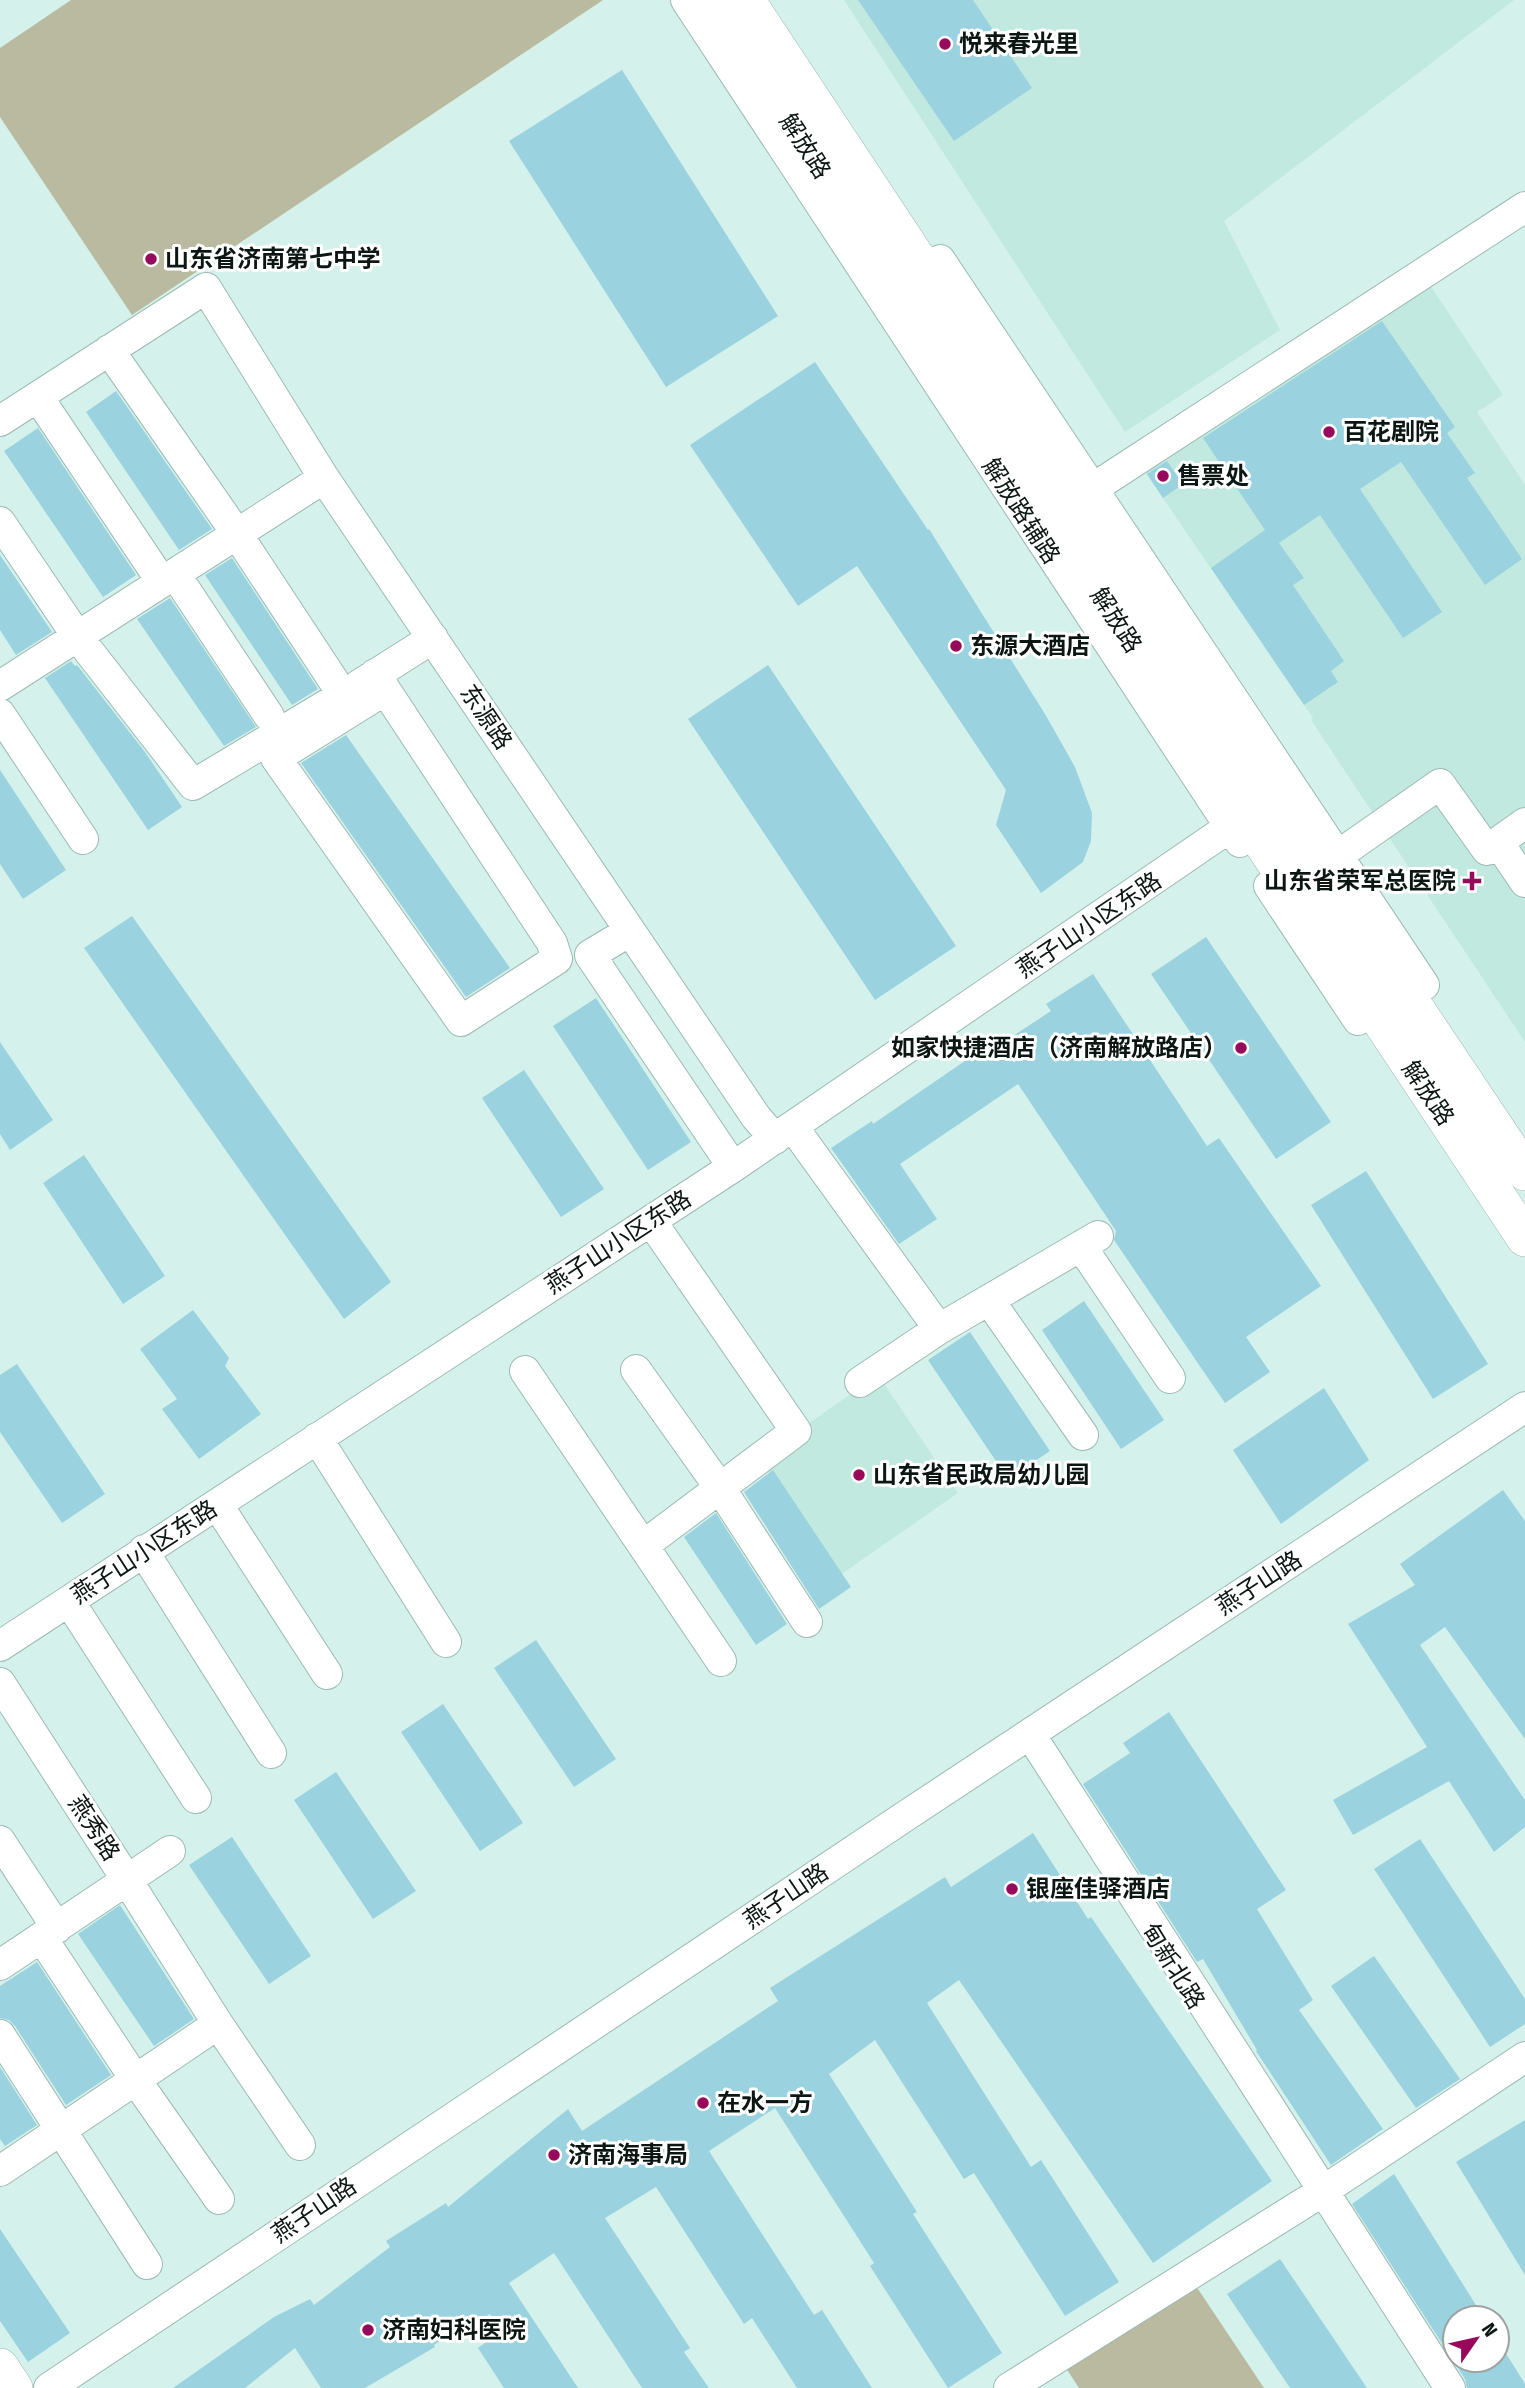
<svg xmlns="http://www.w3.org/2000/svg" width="1525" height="2388" viewBox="0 0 1525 2388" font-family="'Fira Sans Condensed','Noto Sans SC',sans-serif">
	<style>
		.built { fill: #c1e9df }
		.green { fill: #b9ba9f }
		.building { fill: #9ad2e0 }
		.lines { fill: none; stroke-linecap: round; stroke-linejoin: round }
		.minor-casing { stroke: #9cb9b2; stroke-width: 32 }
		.major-casing { stroke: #9cb9b2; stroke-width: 38 }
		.minor { stroke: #fff; stroke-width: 30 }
		.major { stroke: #fff; stroke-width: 37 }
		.poi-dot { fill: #99095b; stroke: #fff; stroke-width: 2.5 }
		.labels { text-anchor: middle; stroke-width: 6; stroke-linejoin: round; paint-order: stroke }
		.poi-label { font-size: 24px; font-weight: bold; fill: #0c1714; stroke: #fff; text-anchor: start }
		.street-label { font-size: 24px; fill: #0c1714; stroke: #fff }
	</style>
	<rect width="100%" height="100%" fill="#d4f2eb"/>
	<!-- built -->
	<path class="built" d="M 844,0 L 1514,0 L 1224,221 L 1280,330 L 1125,432 Z
		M 1426,279 L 1503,395 L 1477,412 L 1525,485 L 1525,1042 L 1311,720 L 1313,718 L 1143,469 Z
		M 878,1375 L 958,1493 L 840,1575 L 759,1458 Z"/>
	<!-- green -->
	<path class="green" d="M 71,0 L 603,0 L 132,315 L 0,117 L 0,48 Z
		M 1194,2283 L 1264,2388 L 1079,2388 L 1066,2368 Z"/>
	<!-- building -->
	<path class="building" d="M 858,0 L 973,0 L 1032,88 L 954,141 Z
		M 622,70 L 778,316 L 666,387 L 509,141 Z
		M 1382,321 L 1455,427 L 1447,433 L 1475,473 L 1467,478 L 1522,559 L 1485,585 L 1401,462 L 1360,489 L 1442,612 L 1403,638 L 1320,515 L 1279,543 L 1304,578 L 1293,585 L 1344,661 L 1331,671 L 1338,682 L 1304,705 L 1211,568 L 1265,530 L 1203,438 Z
		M 815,362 L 928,530 L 929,529 L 1045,714 L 1075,767 L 1092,813 L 1091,841 L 1083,862 L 1041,893 L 996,825 L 1006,790 L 857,566 L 798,606 L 690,445 Z
		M 116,391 L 212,529 L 179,550 L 86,412 Z
		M 38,428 L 136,575 L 103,597 L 4,451 Z
		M 1167,461 L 1183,484 L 1163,498 L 1147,474 Z
		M 0,555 L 52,632 L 16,655 L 0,630 Z
		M 232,558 L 318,689 L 292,705 L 205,575 Z
		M 170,598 L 256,727 L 224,746 L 137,619 Z
		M 71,661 L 75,666 L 77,665 L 145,752 L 182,807 L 148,830 L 45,678 Z
		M 768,665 L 956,946 L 875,1000 L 688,719 Z
		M 346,735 L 510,968 L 466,997 L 301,763 Z
		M 0,770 L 66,870 L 23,899 L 0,864 Z
		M 132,916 L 391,1282 L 344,1319 L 84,948 Z
		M 1206,937 L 1331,1122 L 1276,1159 L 1151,974 Z
		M 1093,974 L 1207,1146 L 1219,1138 L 1321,1286 L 1246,1337 L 1270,1372 L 1225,1403 L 1114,1240 L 1116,1231 L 1018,1084 L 900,1164 L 937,1219 L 899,1244 L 831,1148 L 872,1121 L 873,1124 L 975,1054 L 978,1059 L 1051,1011 L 1046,1004 Z
		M 596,998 L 691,1142 L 648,1170 L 553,1026 Z
		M 0,1042 L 53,1120 L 10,1150 L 0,1134 Z
		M 524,1070 L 604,1189 L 561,1217 L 482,1098 Z
		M 84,1155 L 165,1276 L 123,1304 L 43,1183 Z
		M 1366,1171 L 1488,1364 L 1433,1399 L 1311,1205 Z
		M 1084,1301 L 1164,1420 L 1121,1449 L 1042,1330 Z
		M 193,1310 L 229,1358 L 225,1366 L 261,1414 L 199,1459 L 162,1409 L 177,1399 L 140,1349 Z
		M 970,1332 L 1050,1451 L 1008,1479 L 928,1360 Z
		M 17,1364 L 105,1494 L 62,1523 L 0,1432 L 0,1375 Z
		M 1324,1388 L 1369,1460 L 1281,1524 L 1233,1450 Z
		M 773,1470 L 851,1587 L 819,1609 L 744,1492 Z
		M 1503,1490 L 1525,1521 L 1525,1739 L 1445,1627 L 1420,1645 L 1525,1800 L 1525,1827 L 1494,1852 L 1449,1781 L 1353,1835 L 1333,1800 L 1427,1747 L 1348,1624 L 1415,1585 L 1400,1564 Z
		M 716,1513 L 787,1624 L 756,1645 L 684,1537 Z
		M 536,1640 L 616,1759 L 574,1787 L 494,1668 Z
		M 443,1704 L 523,1823 L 480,1851 L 401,1732 Z
		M 1169,1712 L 1286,1890 L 1257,1909 L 1313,2000 L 1299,2010 L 1383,2129 L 1331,2165 L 1256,2051 L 1257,2050 L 1203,1959 L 1197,1962 L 1083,1784 L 1130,1753 L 1123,1743 Z
		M 336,1772 L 416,1891 L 373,1919 L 294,1800 Z
		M 1033,1833 L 1088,1919 L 1091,1917 L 1272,2181 L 1153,2263 L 959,1980 L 927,2003 L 1031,2167 L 1041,2160 L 1119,2282 L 1065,2316 L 974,2173 L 964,2179 L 875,2040 L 829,2074 L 917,2212 L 913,2214 L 1002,2353 L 948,2388 L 870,2266 L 874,2263 L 775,2108 L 709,2151 L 814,2315 L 822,2310 L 872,2388 L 797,2388 L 752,2318 L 744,2324 L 656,2187 L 605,2218 L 690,2348 L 684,2352 L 709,2388 L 642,2388 L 554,2253 L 509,2283 L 578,2388 L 504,2388 L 478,2348 L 501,2331 L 490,2314 L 465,2329 L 463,2326 L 434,2345 L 435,2347 L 365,2388 L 321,2388 L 295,2348 L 245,2388 L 173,2388 L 274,2317 L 310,2299 L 314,2305 L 390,2247 L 386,2241 L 446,2203 L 448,2207 L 568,2109 L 582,2131 L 778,2001 L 770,1988 L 945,1877 L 951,1887 Z
		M 232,1837 L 311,1956 L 269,1984 L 189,1865 Z
		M 1420,1839 L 1525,1999 L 1525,2024 L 1490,2047 L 1374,1869 Z
		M 120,1905 L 194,2019 L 154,2046 L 78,1934 Z
		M 1374,1956 L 1460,2079 L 1416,2108 L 1331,1986 Z
		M 37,1962 L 111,2075 L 66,2105 L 15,2026 L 9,2020 L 0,2018 L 0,1986 Z
		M 0,2067 L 37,2125 L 5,2146 L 0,2139 Z
		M 1525,2120 L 1525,2275 L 1456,2162 Z
		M 1394,2174 L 1484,2318 L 1455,2318 L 1455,2360 L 1497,2360 L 1497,2339 L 1525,2384 L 1525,2388 L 1467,2388 L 1465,2379 L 1352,2204 Z
		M 0,2229 L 70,2333 L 28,2362 L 0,2321 Z
		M 1280,2259 L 1367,2388 L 1290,2388 L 1227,2294 Z"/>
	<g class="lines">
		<!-- minor casing -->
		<g class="minor-casing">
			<path id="minor" d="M 686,0 L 1240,842
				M 940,260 L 1424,985
				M 38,397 L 162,582
				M 0,421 L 206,288 L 324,478 L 756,1117 L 775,1139
				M 1092,489 L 1525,207
				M 0,522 L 77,636 L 193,785 L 343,695 L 237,534 L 109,350
				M 175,574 L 269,716
				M 375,674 L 552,943 L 557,959 L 461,1021 L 276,758 L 385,690
				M 359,685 L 433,638
				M 0,686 L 324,478
				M 0,714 L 83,839
				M 1498,842 L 1525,882
				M 1337,856 L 1440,784 L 1487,850 L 1525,823
				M 1269,886 L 1358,1020
				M 630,931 L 590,955 L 733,1167
				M 793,1127 L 939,1329 L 1098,1236
				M 1081,1246 L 1170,1378
				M 989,1300 L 1083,1435
				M 636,1370 L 720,1488 L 807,1622
				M 525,1371 L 721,1661
				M 860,1382 L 939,1329
				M 317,1438 L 446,1642
				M 217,1504 L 327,1674
				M 644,1545 L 796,1431 L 651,1221
				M 144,1550 L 152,1565 L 271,1753
				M 69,1601 L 196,1798
				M 0,1646 L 733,1167 L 1230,827
				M 0,1683 L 127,1880 L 0,1965
				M 1030,1734 L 1450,2388
				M 0,1841 L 57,1928
				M 170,1851 L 127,1880 L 218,2024 L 300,2145
				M 42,1938 L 135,2079 L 219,2199
				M 0,2035 L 147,2264
				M 0,2171 L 218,2024
				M 49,2388 L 910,1813 L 1525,1407
				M 1009,2388 L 1323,2191 L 1525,2057"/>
		</g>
		<!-- major casing -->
		<g class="major-casing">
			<path id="major" d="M 709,0 L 1247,820 L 1525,1238
				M 746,0 L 1210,701 L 1525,1172
				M 0,2367 L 14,2388"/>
		</g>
		<!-- minor -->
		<use href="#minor" class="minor"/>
		<!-- major -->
		<use href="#major" class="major"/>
	</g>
	<!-- markers -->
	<g class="poi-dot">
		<circle cx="945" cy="44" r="7"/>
		<circle cx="151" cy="259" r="7"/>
		<circle cx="1329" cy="432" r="7"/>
		<circle cx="1163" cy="476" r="7"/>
		<circle cx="956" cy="646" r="7"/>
		<path d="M1468.5 870.5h7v7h7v7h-7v7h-7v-7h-7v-7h7z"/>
		<circle cx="1241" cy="1048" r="7"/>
		<circle cx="859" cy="1475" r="7"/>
		<circle cx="1012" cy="1889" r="7"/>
		<circle cx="703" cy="2103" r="7"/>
		<circle cx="554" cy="2155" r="7"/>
		<circle cx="368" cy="2330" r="7"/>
	</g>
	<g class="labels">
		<!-- poi labels -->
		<g class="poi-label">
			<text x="959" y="52">悦来春光里</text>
			<text x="165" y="267">山东省济南第七中学</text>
			<text x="1343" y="440">百花剧院</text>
			<text x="1177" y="484">售票处</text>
			<text x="970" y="654">东源大酒店</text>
			<text x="1456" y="889" text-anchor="end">山东省荣军总医院</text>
			<text x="1227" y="1056" text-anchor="end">如家快捷酒店（济南解放路店）</text>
			<text x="873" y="1483">山东省民政局幼儿园</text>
			<text x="1026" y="1897">银座佳驿酒店</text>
			<text x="717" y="2111">在水一方</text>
			<text x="568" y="2163">济南海事局</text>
			<text x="382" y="2338">济南妇科医院</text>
		</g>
		<!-- street labels -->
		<g class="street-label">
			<text transform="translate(805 146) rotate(57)" y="8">解放路</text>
			<text transform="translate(1021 511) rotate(57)" y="8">解放路辅路</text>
			<text transform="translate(1116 620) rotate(57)" y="8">解放路</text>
			<text transform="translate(486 717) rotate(56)" y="8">东源路</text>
			<text transform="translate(1089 925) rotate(-34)" y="8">燕子山小区东路</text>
			<text transform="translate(1428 1093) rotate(56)" y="8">解放路</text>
			<text transform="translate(618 1242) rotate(-33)" y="8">燕子山小区东路</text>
			<text transform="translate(144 1552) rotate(-33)" y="8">燕子山小区东路</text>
			<text transform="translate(1259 1583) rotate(-33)" y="8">燕子山路</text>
			<text transform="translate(94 1828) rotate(57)" y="8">燕秀路</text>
			<text transform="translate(786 1896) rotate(-34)" y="8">燕子山路</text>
			<text transform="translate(1173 1966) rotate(58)" y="8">甸新北路</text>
			<text transform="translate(314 2210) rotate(-34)" y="8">燕子山路</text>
		</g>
	</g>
	<!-- north arrow -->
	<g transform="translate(1476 2339) rotate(56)"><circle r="33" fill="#ffffff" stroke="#9ea2a1" stroke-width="2"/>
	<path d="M0-5L12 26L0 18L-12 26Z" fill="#99095b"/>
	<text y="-10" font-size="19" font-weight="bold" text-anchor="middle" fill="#0c1714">N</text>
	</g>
</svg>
